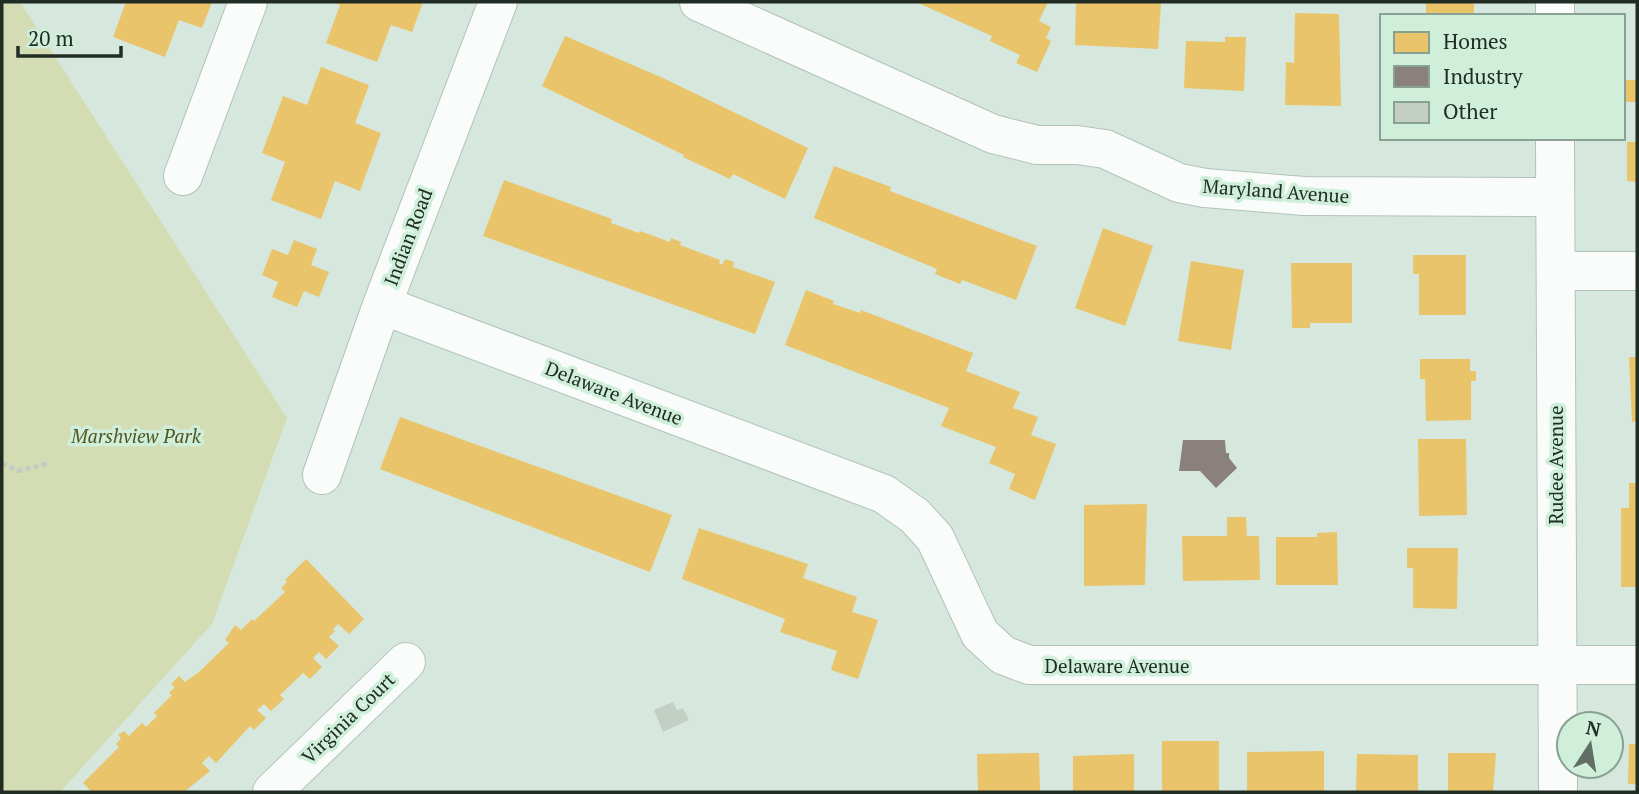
<svg xmlns="http://www.w3.org/2000/svg" width="1639" height="794" viewBox="0 0 1639 794" font-family="'PT Serif',serif">
	<style>
		.green { fill: #d3dcb2 }
		.homes { fill: #e9c46a }
		.industry { fill: #8a817c }
		.building { fill: #c3cfc4 }
		.lines { fill: none; stroke-linecap: round; stroke-linejoin: round }
		.minor-casing { stroke: #b3c2b9; stroke-width: 40 }
		.path { stroke: #c3c9c5; stroke-width: 4.5; stroke-dasharray: 5 3.5; stroke-linecap: butt }
		.minor { stroke: #f9fcfa; stroke-width: 38 }
		.labels { text-anchor: middle; stroke-width: 7; stroke-linejoin: round; paint-order: stroke }
		.street-label { font-size: 19px; fill: #202c24; stroke: #cfefdb }
		.park-label { font-size: 19px; font-style: italic; fill: #555520; stroke: #cfefdb }
	</style>
	<rect width="100%" height="100%" fill="#d6e8dd"/>
	<!-- green -->
	<path class="green" d="M 2,2 L 20,2 L 287,418 L 212,624 L 60,792 L 2,792 Z"/>
	<!-- homes -->
	<path class="homes" d="M 126,2 L 212,2 L 202,28 L 179,20 L 165,57 L 113,37 Z
		M 332,2 L 423,2 L 412,32 L 391,25 L 377,62 L 326,43 L 340,5 Z
		M 916,2 L 1048,2 L 1039,21 L 1051,27 L 1046,38 L 1051,41 L 1037,72 L 1016,63 L 1020,55 L 990,41 L 992,36 Z
		M 1076,2 L 1161,3 L 1158,49 L 1075,45 Z
		M 1426,2 L 1474,2 L 1474,16 L 1426,16 Z
		M 1295,13 L 1339,14 L 1341,106 L 1285,105 L 1286,62 L 1294,63 Z
		M 565,36 L 663,78 L 808,148 L 785,199 L 733,174 L 730,179 L 683,157 L 684,155 L 542,86 Z
		M 1225,37 L 1246,37 L 1244,91 L 1184,88 L 1186,41 L 1225,42 Z
		M 321,67 L 369,85 L 355,123 L 381,133 L 360,191 L 335,181 L 321,219 L 271,200 L 285,162 L 262,153 L 283,96 L 307,105 Z
		M 1623,80 L 1637,80 L 1637,102 L 1623,102 Z
		M 1627,142 L 1637,142 L 1637,182 L 1627,181 Z
		M 834,166 L 891,187 L 890,191 L 1037,246 L 1016,300 L 962,280 L 960,284 L 935,274 L 937,269 L 814,218 Z
		M 504,180 L 612,219 L 611,223 L 639,233 L 640,231 L 670,242 L 671,238 L 681,242 L 680,245 L 720,260 L 719,263 L 722,265 L 725,259 L 734,262 L 733,267 L 775,282 L 755,334 L 483,236 Z
		M 1103,228 L 1153,246 L 1125,326 L 1075,308 Z
		M 294,240 L 317,249 L 311,265 L 329,272 L 319,297 L 304,291 L 297,307 L 272,297 L 278,282 L 262,275 L 272,249 L 288,255 Z
		M 1413,255 L 1466,255 L 1466,315 L 1419,315 L 1419,274 L 1413,274 Z
		M 1191,261 L 1244,270 L 1231,350 L 1178,341 Z
		M 1291,263 L 1352,263 L 1352,323 L 1310,323 L 1310,328 L 1292,328 Z
		M 806,290 L 834,301 L 833,304 L 860,313 L 861,310 L 973,353 L 966,371 L 1020,392 L 1013,408 L 1038,417 L 1031,435 L 1056,444 L 1035,500 L 1009,489 L 1015,474 L 989,463 L 996,447 L 941,426 L 949,408 L 785,345 Z
		M 1629,357 L 1637,357 L 1637,421 L 1632,422 Z
		M 1420,359 L 1470,359 L 1470,371 L 1476,371 L 1476,381 L 1471,381 L 1471,420 L 1426,421 L 1425,379 L 1420,379 Z
		M 400,417 L 672,515 L 650,572 L 380,469 Z
		M 1418,439 L 1466,439 L 1467,515 L 1419,516 Z
		M 1629,483 L 1637,483 L 1637,587 L 1621,587 L 1621,508 L 1629,508 Z
		M 1147,504 L 1145,585 L 1084,586 L 1084,505 Z
		M 1227,517 L 1246,517 L 1247,536 L 1259,536 L 1260,580 L 1183,581 L 1182,536 L 1227,536 Z
		M 699,528 L 808,564 L 803,578 L 857,597 L 852,612 L 878,620 L 858,679 L 831,670 L 837,651 L 780,632 L 785,619 L 682,579 Z
		M 1337,532 L 1338,585 L 1276,585 L 1276,537 L 1317,537 L 1317,533 Z
		M 1407,548 L 1458,548 L 1457,609 L 1413,608 L 1413,568 L 1407,568 Z
		M 306,559 L 364,619 L 349,634 L 338,624 L 333,629 L 335,631 L 329,637 L 339,646 L 326,659 L 319,652 L 313,658 L 322,667 L 310,679 L 303,673 L 280,695 L 284,699 L 271,711 L 264,704 L 257,710 L 266,718 L 254,730 L 250,726 L 216,763 L 209,756 L 202,763 L 210,771 L 184,792 L 92,792 L 83,783 L 119,747 L 116,744 L 121,738 L 118,735 L 124,731 L 129,736 L 142,723 L 146,727 L 157,716 L 154,713 L 172,695 L 169,693 L 175,687 L 171,684 L 179,676 L 185,682 L 199,672 L 229,643 L 225,640 L 235,625 L 241,630 L 252,619 L 254,621 L 285,592 L 281,588 L 287,582 L 285,580 Z
		M 1162,741 L 1219,741 L 1219,792 L 1162,792 Z
		M 1629,744 L 1637,744 L 1637,784 L 1628,784 Z
		M 1324,751 L 1324,792 L 1247,792 L 1247,752 Z
		M 1039,753 L 1040,792 L 978,792 L 977,754 Z
		M 1448,753 L 1496,753 L 1493,792 L 1448,792 Z
		M 1134,754 L 1134,792 L 1073,792 L 1073,756 Z
		M 1357,754 L 1418,755 L 1418,792 L 1356,792 Z"/>
	<!-- industry -->
	<path class="industry" d="M 1183,440 L 1225,440 L 1226,453 L 1229,453 L 1229,458 L 1237,468 L 1216,488 L 1200,471 L 1179,471 Z"/>
	<!-- building -->
	<path class="building" d="M 673,702 L 677,710 L 683,708 L 689,720 L 663,732 L 654,710 Z"/>
	<g class="lines">
		<!-- minor casing -->
		<g class="minor-casing">
			<path id="minor" d="M 699,2 L 993,134 L 1037,145 L 1077,145 L 1105,149 L 1179,183 L 1205,188 L 1304,196 L 1555,197
				M 1555,2 L 1555,16
				M 1555,138 L 1558,792
				M 183,176 L 248,2
				M 1556,271 L 1637,271
				M 382,305 L 884,494 L 915,516 L 935,538 L 980,634 L 1003,655 L 1029,665 L 1637,665
				M 322,475 L 382,305 L 498,2
				M 272,792 L 406,662"/>
		</g>
		<!-- path -->
		<path class="path" d="M 2,463 L 18,471 L 50,463"/>
		<!-- minor -->
		<use href="#minor" class="minor"/>
	</g>
	<g class="labels">
		<!-- street labels -->
		<g class="street-label">
			<text transform="translate(1276 191) rotate(4)" y="7">Maryland Avenue</text>
			<text transform="translate(408 237) rotate(-69)" y="7">Indian Road</text>
			<text transform="translate(614 393) rotate(21)" y="7">Delaware Avenue</text>
			<text transform="translate(1556 465) rotate(-90)" y="7">Rudee Avenue</text>
			<text x="1117" y="673">Delaware Avenue</text>
			<text transform="translate(348 718) rotate(-44)" y="7">Virginia Court</text>
		</g>
		<!-- park labels -->
		<g class="park-label">
			<text x="136" y="443">Marshview Park</text>
		</g>
	</g>
	<!-- border -->
	<rect width="1639" height="794" fill="none" stroke="#202c24" stroke-width="7"/>
	<!-- legend -->
	<rect x="1380" y="14" width="245" height="126" fill="#cfefdb" stroke="#89a192" stroke-width="2"/>
	<rect x="1394" y="32" width="35" height="21" fill="#e9c46a" stroke="#89a192" stroke-width="2"/>
	<text x="1443" y="49" font-size="21" fill="#202c24">Homes</text>
	<rect x="1394" y="66" width="35" height="21" fill="#8a817c" stroke="#89a192" stroke-width="2"/>
	<text x="1443" y="84" font-size="21" fill="#202c24">Industry</text>
	<rect x="1394" y="102" width="35" height="21" fill="#c3cfc4" stroke="#89a192" stroke-width="2"/>
	<text x="1443" y="119" font-size="21" fill="#202c24">Other</text>
	<!-- north arrow -->
	<g transform="translate(1590 745) rotate(12)"><circle r="33" fill="#cfefdb" stroke="#89a192" stroke-width="2"/>
	<path d="M0-5L12 26L0 18L-12 26Z" fill="#606e65"/>
	<text y="-10" font-size="19" font-weight="bold" text-anchor="middle" fill="#202c24">N</text>
	</g>
	<!-- scale -->
	<path d="M18 46v10h103v-10" fill="none" stroke="#202c24" stroke-width="3.5"/>
	<text x="28" y="46" font-size="21" fill="#202c24" stroke="#cfefdb" stroke-width="5" paint-order="stroke">20 m</text>
</svg>
